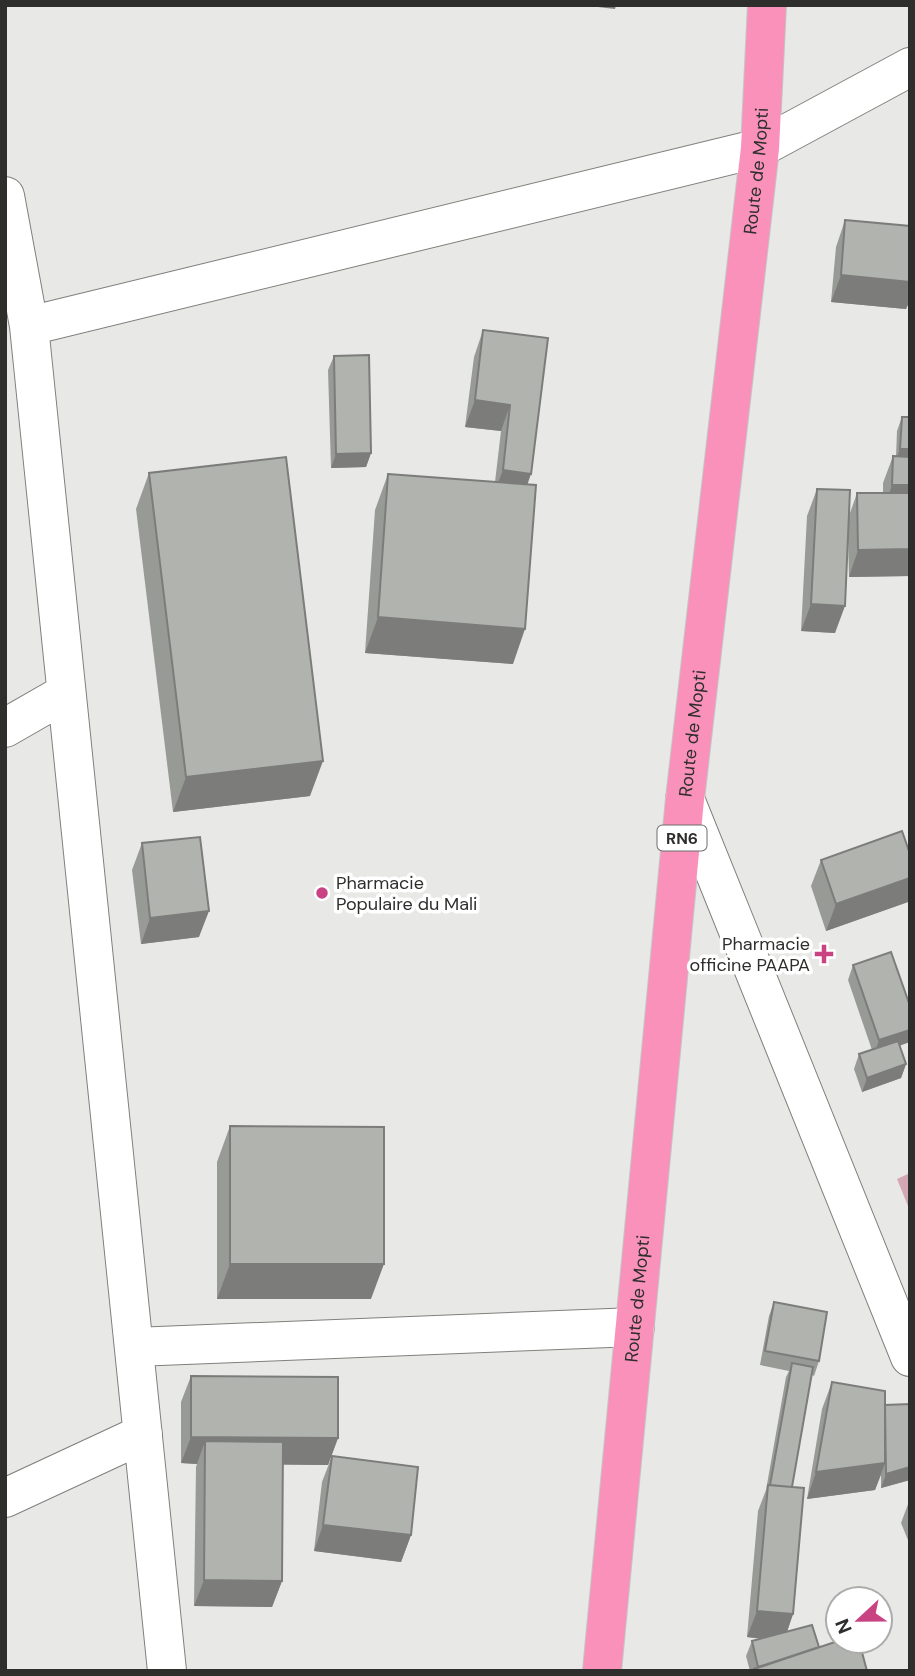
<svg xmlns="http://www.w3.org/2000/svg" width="915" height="1676" viewBox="0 0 915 1676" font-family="'DM Sans',sans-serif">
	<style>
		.green { fill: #d4a7b7 }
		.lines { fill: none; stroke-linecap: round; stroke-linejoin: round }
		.street-casing { stroke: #7f817d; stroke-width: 40 }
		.secondary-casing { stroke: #7f817d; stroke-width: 40 }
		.highway-casing { stroke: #c4c5c4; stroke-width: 40 }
		.street { stroke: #fff; stroke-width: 38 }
		.secondary { stroke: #fff; stroke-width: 38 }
		.highway { stroke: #f991bb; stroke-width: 38 }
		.wall { fill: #989a96 }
		.shaded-wall { fill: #7c7d7a }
		.building { fill: #b1b3af; stroke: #7c7d7a; stroke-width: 2 }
		.poi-dot { fill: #c94282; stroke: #fff; stroke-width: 2.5 }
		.labels { text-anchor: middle; stroke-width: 7; stroke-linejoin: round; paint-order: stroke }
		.shield { fill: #fff; stroke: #6d6d6c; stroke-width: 2 }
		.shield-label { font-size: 16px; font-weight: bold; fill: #2e2f2d }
		.street-label { font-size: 18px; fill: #2e2f2d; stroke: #fff }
		.poi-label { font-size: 18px; fill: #2e2f2d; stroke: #fff; text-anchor: start }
	</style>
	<rect width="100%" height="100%" fill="#e8e9e6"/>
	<!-- green -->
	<path class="green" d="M 910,1173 L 910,1211 L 897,1179 Z"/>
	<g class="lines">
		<!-- street casing -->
		<g class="street-casing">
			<path id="street" d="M 5,196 L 29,326 L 167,1671
				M 29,326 L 760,148
				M 5,728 L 66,693
				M 685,799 L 910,1357
				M 134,1347 L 635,1327
				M 5,1498 L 143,1434"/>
		</g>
		<!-- secondary casing -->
		<g class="secondary-casing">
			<path id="secondary" d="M 760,148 L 910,67"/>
		</g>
		<!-- highway casing -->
		<g class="highway-casing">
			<g id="highway">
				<path id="s1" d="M 602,1671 L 685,799 L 760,148 L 767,5"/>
			</g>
		</g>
		<!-- street -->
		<use href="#street" class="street"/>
		<!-- secondary -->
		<use href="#secondary" class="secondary"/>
		<!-- highway -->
		<use href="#highway" class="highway"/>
	</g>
	<!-- wall -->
	<path class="wall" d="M 845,220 L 910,226 L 910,300 L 906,309 L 831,302 L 836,247 Z
		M 483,330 L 548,338 L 527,484 L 513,664 L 365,653 L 375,510 L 388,474 L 495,482 L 501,431 L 465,427 L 474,357 Z
		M 334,356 L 371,453 L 366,467 L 331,468 L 328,370 Z
		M 902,417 L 910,576 L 849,577 L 848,538 L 835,633 L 801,631 L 807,516 L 817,489 L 849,516 L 857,493 L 883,493 L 883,483 L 893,456 L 896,457 L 897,431 Z
		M 149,473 L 310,796 L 173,812 L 136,509 Z
		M 142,843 L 199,937 L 141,944 L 132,870 Z
		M 910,854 L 910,896 L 908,902 L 826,931 L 811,886 L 821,860 Z
		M 853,965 L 899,1046 L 906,1064 L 901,1078 L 862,1092 L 854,1069 L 859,1054 L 872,1050 L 848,980 Z
		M 230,1126 L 371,1299 L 217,1299 L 217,1162 Z
		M 774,1302 L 819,1361 L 814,1376 L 812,1375 L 792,1487 L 793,1614 L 787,1631 L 867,1671 L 750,1671 L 746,1656 L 752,1641 L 761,1639 L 747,1637 L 758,1511 L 766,1490 L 786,1377 L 789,1371 L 760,1365 L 769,1316 Z
		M 191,1376 L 338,1438 L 328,1465 L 283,1464 L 282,1581 L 272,1607 L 194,1606 L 196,1467 L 197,1464 L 181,1463 L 181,1402 Z
		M 832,1382 L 885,1406 L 910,1480 L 881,1488 L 881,1475 L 875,1490 L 807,1499 L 822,1409 Z
		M 332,1456 L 411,1535 L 401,1562 L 314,1551 L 322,1482 Z
		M 910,1499 L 910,1545 L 901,1523 Z"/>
	<!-- shaded-wall -->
	<path class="shaded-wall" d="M 581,5 L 616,5 L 615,9 Z
		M 841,275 L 910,282 L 910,300 L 906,309 L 831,302 Z
		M 475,400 L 510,405 L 501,431 L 465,427 Z
		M 900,449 L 910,449 L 910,464 L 895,463 Z
		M 371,453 L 366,467 L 331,468 L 336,454 Z
		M 503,470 L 531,474 L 522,500 L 493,496 Z
		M 892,485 L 910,485 L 910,512 L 883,512 Z
		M 910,549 L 910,576 L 849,577 L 858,550 Z
		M 811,604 L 845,606 L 835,633 L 801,631 Z
		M 378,617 L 525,629 L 513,664 L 365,653 Z
		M 323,761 L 310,796 L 173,812 L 186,777 Z
		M 910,878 L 910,896 L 908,902 L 826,931 L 836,904 Z
		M 209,911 L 199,937 L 141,944 L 150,918 Z
		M 910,1030 L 910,1042 L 874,1055 L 879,1040 Z
		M 906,1064 L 901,1078 L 862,1092 L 867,1078 Z
		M 230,1264 L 384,1264 L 371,1299 L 217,1299 Z
		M 191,1437 L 338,1438 L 328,1465 L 205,1464 L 205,1441 L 197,1464 L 181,1463 Z
		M 885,1463 L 875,1490 L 807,1499 L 816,1472 Z
		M 910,1467 L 910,1480 L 881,1488 L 886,1474 Z
		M 323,1525 L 411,1535 L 401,1562 L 314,1551 Z
		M 204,1580 L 282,1581 L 272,1607 L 194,1606 Z
		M 757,1611 L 793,1614 L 784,1641 L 747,1637 Z"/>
	<!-- building -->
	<path class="building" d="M 845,220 L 910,226 L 910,282 L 841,275 Z
		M 483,330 L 548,338 L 531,474 L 503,470 L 510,405 L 475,400 Z
		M 369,355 L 371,453 L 336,454 L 334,356 Z
		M 902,417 L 910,417 L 910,449 L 900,449 Z
		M 893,456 L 910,457 L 910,485 L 892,485 Z
		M 286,457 L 323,761 L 186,777 L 149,473 Z
		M 388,474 L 536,485 L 525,629 L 378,617 Z
		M 817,489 L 850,490 L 845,606 L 811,604 Z
		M 857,493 L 910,493 L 910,549 L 858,550 Z
		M 902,831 L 910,854 L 910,878 L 836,904 L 821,860 Z
		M 200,837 L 209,911 L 150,918 L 142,843 Z
		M 891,952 L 910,1006 L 910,1030 L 879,1040 L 853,965 Z
		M 898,1041 L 906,1064 L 867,1078 L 859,1054 Z
		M 230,1126 L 384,1127 L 384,1264 L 230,1264 Z
		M 774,1302 L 827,1312 L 819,1361 L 765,1351 Z
		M 792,1363 L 813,1367 L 792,1487 L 770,1485 Z
		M 191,1376 L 338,1377 L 338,1438 L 191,1437 Z
		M 832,1382 L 885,1391 L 885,1463 L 816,1472 Z
		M 910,1404 L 910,1467 L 886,1474 L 885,1405 Z
		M 205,1441 L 283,1442 L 282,1581 L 204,1580 Z
		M 332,1456 L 418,1467 L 411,1535 L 323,1525 Z
		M 768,1485 L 804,1488 L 793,1614 L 757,1611 Z
		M 812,1625 L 819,1647 L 758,1667 L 752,1641 Z
		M 838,1641 L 859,1641 L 867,1671 L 754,1671 L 754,1669 Z"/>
	<!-- markers -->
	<g class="poi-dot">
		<circle cx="322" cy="893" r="7"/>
		<path d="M820.5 943.5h7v7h7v7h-7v7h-7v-7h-7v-7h7z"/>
	</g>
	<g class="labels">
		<!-- shield labels -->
		<rect class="shield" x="657.5" y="825.5" width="49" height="25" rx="5"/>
		<g class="shield-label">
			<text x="682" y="844">RN6</text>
		</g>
		<!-- street labels -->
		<g class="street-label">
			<text dy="6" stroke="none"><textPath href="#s1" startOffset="1508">Route de Mopti</textPath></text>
			<text dy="6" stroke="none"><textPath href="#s1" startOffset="942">Route de Mopti</textPath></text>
			<text dy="6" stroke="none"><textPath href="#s1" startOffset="374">Route de Mopti</textPath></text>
		</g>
		<!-- poi labels -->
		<g class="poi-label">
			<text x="336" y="889">Pharmacie<tspan x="336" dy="21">Populaire du Mali</tspan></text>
			<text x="810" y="950" text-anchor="end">Pharmacie<tspan x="810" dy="21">officine PAAPA</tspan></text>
		</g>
	</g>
	<!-- border -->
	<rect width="915" height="1676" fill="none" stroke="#2e2f2d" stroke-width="14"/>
	<!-- north arrow -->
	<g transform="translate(859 1620) rotate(248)"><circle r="33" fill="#ffffff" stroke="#abacab" stroke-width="2"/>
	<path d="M0-5L12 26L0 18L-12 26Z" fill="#c94282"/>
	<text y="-10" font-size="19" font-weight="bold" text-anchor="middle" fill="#2e2f2d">N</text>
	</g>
</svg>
